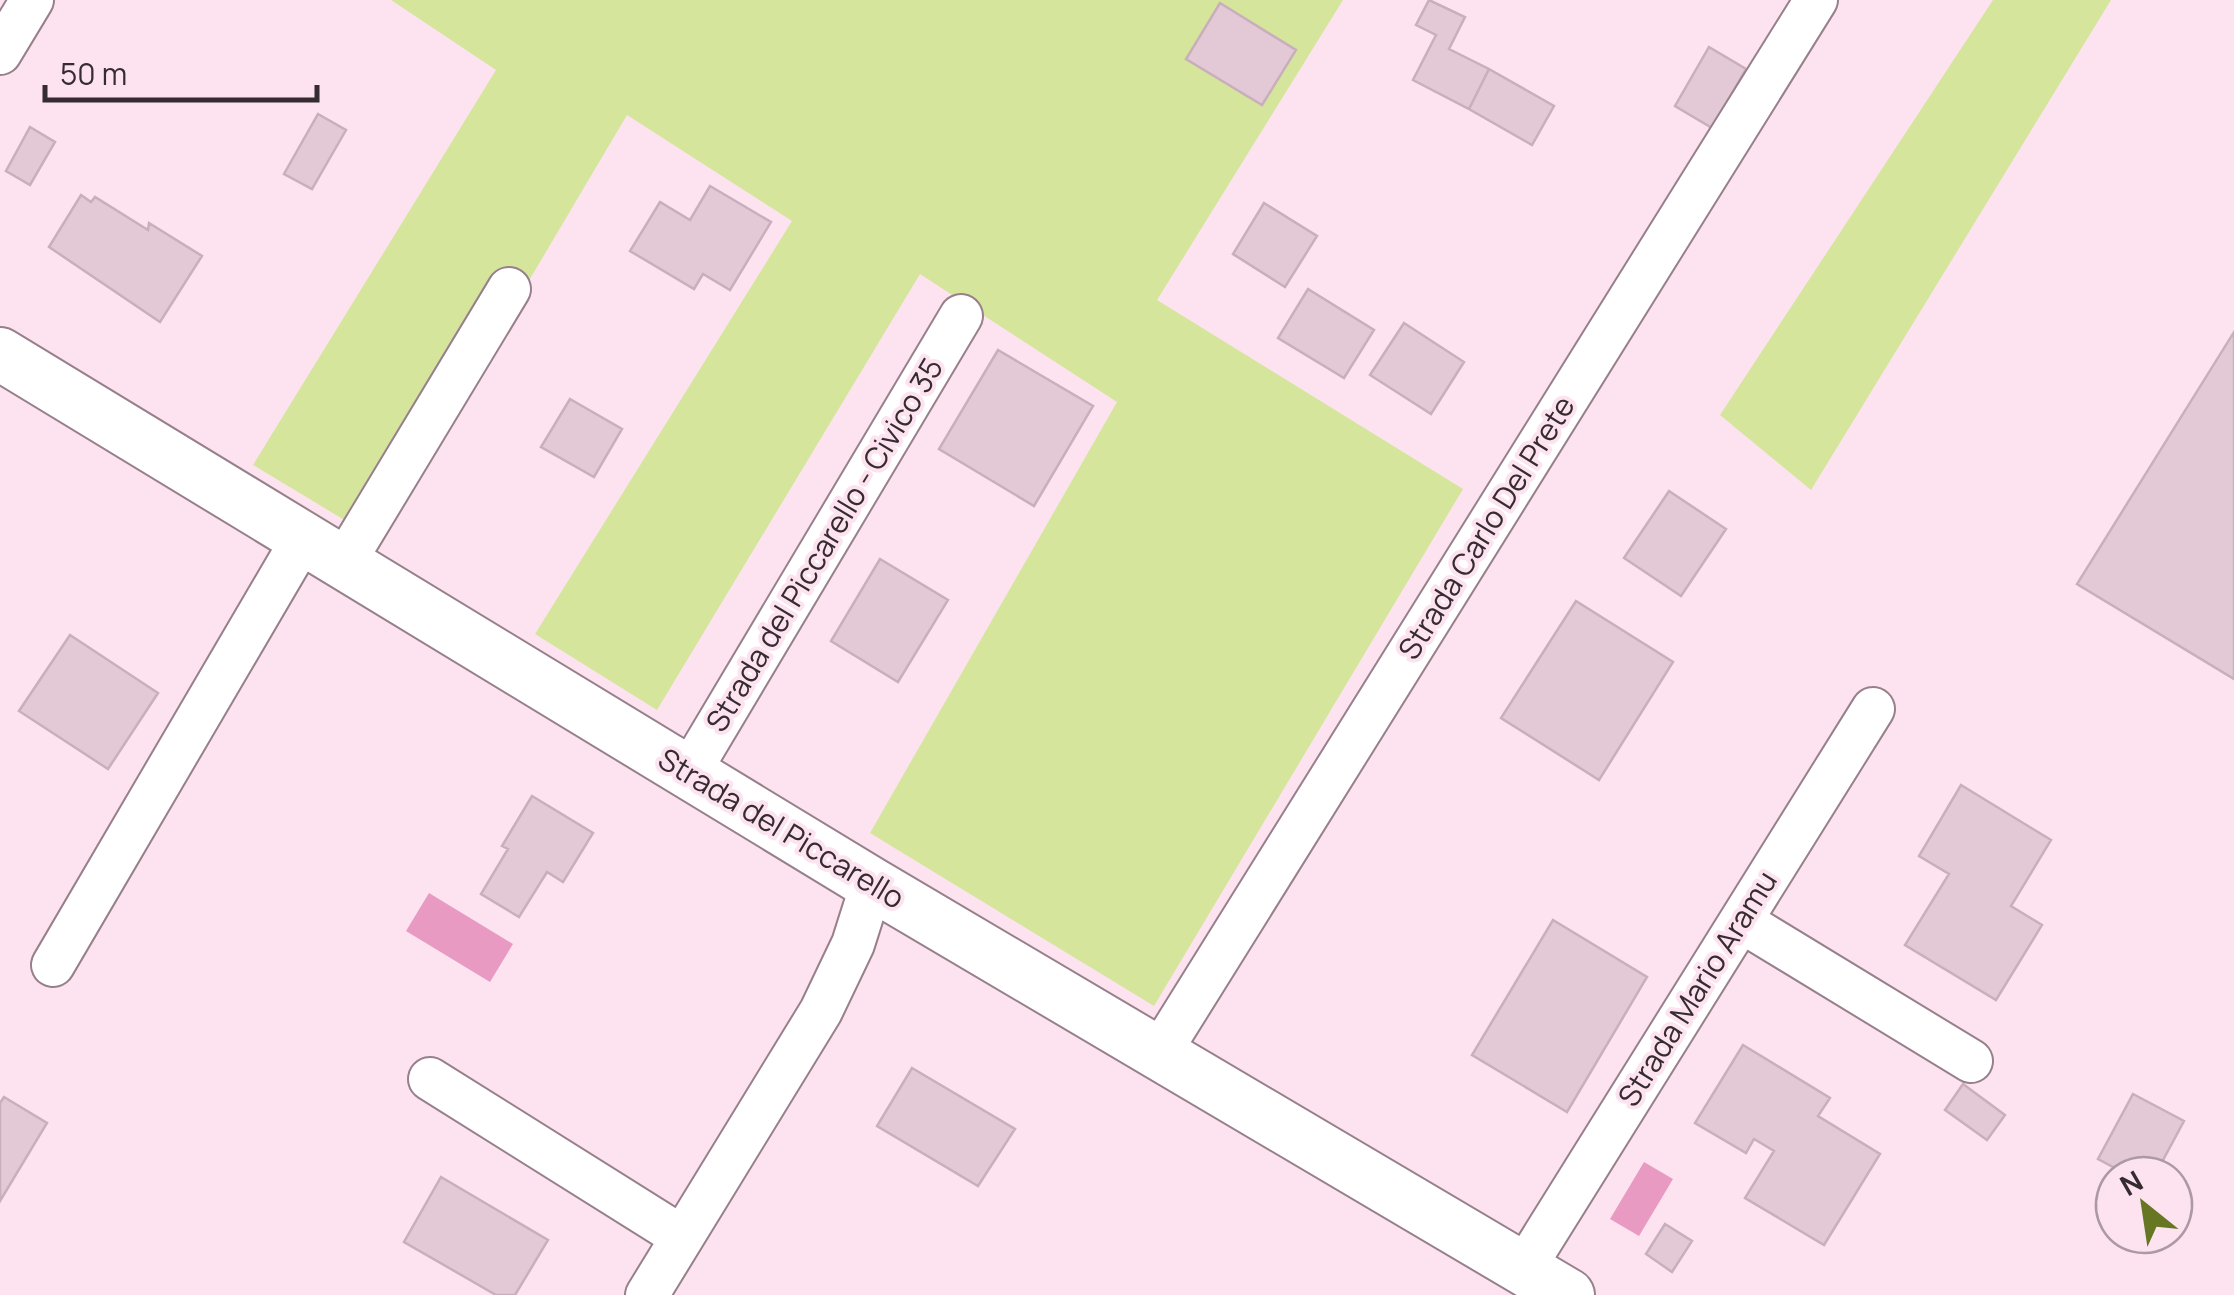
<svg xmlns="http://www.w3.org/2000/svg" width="2234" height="1295" viewBox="0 0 2234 1295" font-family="Manrope,sans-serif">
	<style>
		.green { fill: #d5e69c }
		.water { fill: #e99ac3 }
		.building { fill: #e2c9d5; stroke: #c8afbb; stroke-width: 2.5 }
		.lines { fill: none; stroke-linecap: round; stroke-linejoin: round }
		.minor-casing { stroke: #97808b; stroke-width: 46 }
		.tertiary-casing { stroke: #97808b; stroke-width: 56 }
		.minor { stroke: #fff; stroke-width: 42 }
		.tertiary { stroke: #fff; stroke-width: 52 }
		.labels { text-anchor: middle; stroke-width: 8; stroke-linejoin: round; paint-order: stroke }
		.street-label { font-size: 30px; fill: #352b30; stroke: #fce3ef }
	</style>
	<rect width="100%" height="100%" fill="#fce3ef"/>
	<!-- green -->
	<path class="green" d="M 391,0 L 1343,0 L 1157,300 L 1463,489 L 1154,1006 L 870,833 L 1117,402 L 920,274 L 657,710 L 535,634 L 792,221 L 627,115 L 376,539 L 253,465 L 496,70 Z
		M 1993,0 L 2111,0 L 1811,490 L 1720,415 Z"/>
	<!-- water -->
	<path class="water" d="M 429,893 L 513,944 L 490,982 L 406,931 Z
		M 1644,1162 L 1673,1179 L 1639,1236 L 1610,1219 Z"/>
	<!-- building -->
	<path class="building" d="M 1429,0 L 1465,17 L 1449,49 L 1489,69 L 1469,109 L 1413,80 L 1436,35 L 1416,25 Z
		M 1220,3 L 1296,50 L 1262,105 L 1186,59 Z
		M 1709,47 L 1746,69 L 1712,128 L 1675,106 Z
		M 1489,69 L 1554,106 L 1532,145 L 1469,109 Z
		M 318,114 L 346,130 L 312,189 L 284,174 Z
		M 30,127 L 55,142 L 30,185 L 6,171 Z
		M 710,186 L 771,222 L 730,290 L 703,274 L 694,289 L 630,251 L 660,202 L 690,220 Z
		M 81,195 L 91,202 L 95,197 L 148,230 L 149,223 L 202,256 L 160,322 L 49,247 Z
		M 1264,203 L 1317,236 L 1285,287 L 1233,254 Z
		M 1308,289 L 1374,330 L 1344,378 L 1278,338 Z
		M 1404,323 L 1464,362 L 1431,414 L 1370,375 Z
		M 2234,332 L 2234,679 L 2077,584 Z
		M 998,350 L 1093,406 L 1034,506 L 939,449 Z
		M 570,399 L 622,429 L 594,477 L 541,447 Z
		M 1669,491 L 1726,529 L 1681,596 L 1624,558 Z
		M 880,559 L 948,600 L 898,682 L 831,641 Z
		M 1576,601 L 1673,662 L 1599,780 L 1501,718 Z
		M 70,635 L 158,693 L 108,769 L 19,711 Z
		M 1961,785 L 2051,840 L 2011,906 L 2042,925 L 1996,1000 L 1905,945 L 1949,874 L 1919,856 Z
		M 532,796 L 593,833 L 563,882 L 547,872 L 519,917 L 481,894 L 508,849 L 502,846 Z
		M 1553,920 L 1647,977 L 1567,1112 L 1472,1055 Z
		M 1743,1045 L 1830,1098 L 1818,1116 L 1880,1154 L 1824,1245 L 1745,1198 L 1774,1151 L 1754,1139 L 1746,1153 L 1695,1123 Z
		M 912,1068 L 1015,1129 L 978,1186 L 877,1126 Z
		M 1963,1084 L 2005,1115 L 1987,1140 L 1945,1110 Z
		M 2133,1094 L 2184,1121 L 2155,1175 L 2128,1175 L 2098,1159 Z
		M 4,1097 L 47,1123 L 0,1201 L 0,1103 Z
		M 441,1177 L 548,1240 L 515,1295 L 496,1295 L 404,1242 Z
		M 1665,1224 L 1692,1241 L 1672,1272 L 1646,1254 Z"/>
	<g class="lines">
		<!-- minor casing -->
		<g class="minor-casing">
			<path id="minor" d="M 0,53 L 32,0
				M 343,564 L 509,289
				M 688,774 L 961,316
				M 1741,921 L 1971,1061
				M 53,965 L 302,540
				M 1158,1055 L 1816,0
				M 430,1079 L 682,1237
				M 1524,1268 L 1873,709
				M 647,1295 L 821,1011 L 853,944 L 872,884"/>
		</g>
		<!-- tertiary casing -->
		<g class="tertiary-casing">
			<path id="tertiary" d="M 0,354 L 872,884 L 1568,1295"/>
		</g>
		<!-- minor -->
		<use href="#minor" class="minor"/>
		<!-- tertiary -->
		<use href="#tertiary" class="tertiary"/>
	</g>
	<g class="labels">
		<!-- street labels -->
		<g class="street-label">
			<text transform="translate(1487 528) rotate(-58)" y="10">Strada Carlo Del Prete</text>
			<text transform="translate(825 545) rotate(-59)" y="10">Strada del Piccarello - Civico 35</text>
			<text transform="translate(781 829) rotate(31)" y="10">Strada del Piccarello</text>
			<text transform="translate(1698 989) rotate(-58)" y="10">Strada Mario Aramu</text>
		</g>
	</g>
	<!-- north arrow -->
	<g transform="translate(2144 1205) rotate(330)"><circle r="48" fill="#fce3ef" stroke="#ac99a3" stroke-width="2.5"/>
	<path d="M0-8L18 38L0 25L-18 38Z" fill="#677623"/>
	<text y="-15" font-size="28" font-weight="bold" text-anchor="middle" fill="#352b30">N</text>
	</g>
	<!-- scale -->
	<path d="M45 85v15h272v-15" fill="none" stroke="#352b30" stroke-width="5"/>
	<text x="60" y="85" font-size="30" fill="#352b30" stroke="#fce3ef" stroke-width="8" paint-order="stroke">50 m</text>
</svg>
